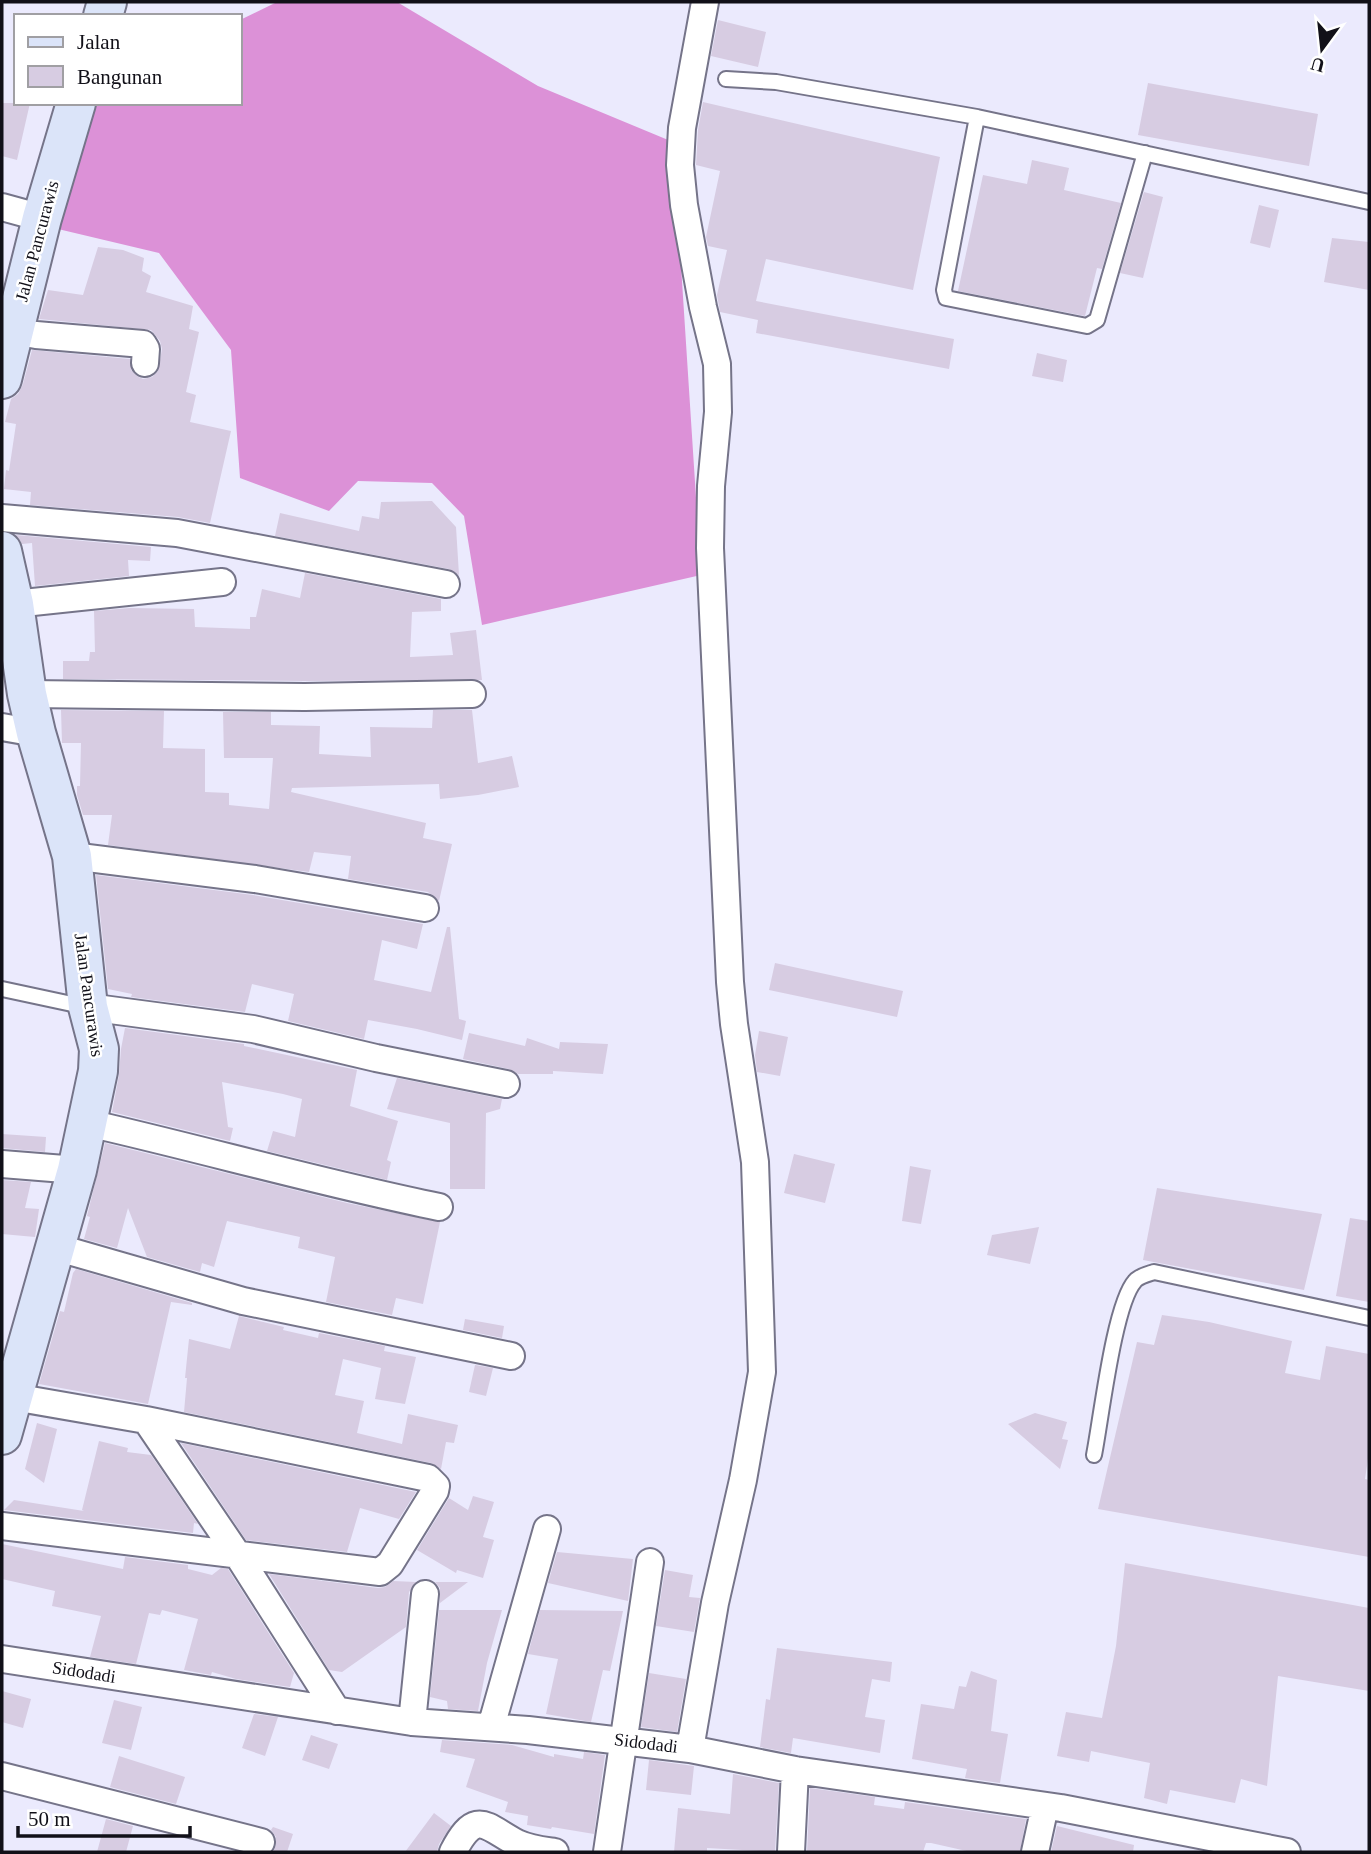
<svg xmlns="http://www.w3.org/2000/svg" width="1371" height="1854" viewBox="0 0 1371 1854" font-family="Georgia,serif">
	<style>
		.forest { fill: #dc91d7 }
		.building { fill: #d7cce2 }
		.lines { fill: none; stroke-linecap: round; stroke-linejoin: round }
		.lane-casing { stroke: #757489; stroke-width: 18 }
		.street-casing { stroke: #757489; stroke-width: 30 }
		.secondary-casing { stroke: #757489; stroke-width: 42 }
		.lane { stroke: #fff; stroke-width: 14 }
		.street { stroke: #fff; stroke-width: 26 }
		.secondary { stroke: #dbe4f9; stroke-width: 38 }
		.labels { text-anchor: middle; stroke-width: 5; stroke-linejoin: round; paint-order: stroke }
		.street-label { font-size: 18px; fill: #111018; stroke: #fff }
	</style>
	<rect width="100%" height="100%" fill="#ebeafd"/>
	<!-- forest -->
	<path class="forest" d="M 277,2 L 397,2 L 538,86 L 673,142 L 701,575 L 482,625 L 464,516 L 432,483 L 358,481 L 329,511 L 240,478 L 231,350 L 159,253 L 58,229 L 97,103 L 240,103 L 240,20 Z"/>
	<!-- building -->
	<path class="building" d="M 718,20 L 766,32 L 758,67 L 711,56 Z
		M 1148,83 L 1318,114 L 1309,166 L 1138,135 Z
		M 703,102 L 940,157 L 913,290 L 766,259 L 756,301 L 954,339 L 949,369 L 756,333 L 758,320 L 720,312 L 717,295 L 727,250 L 708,246 L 706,237 L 720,171 L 696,165 L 698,130 Z
		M 2,103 L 30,103 L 17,160 L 2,156 Z
		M 1032,160 L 1069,168 L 1064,190 L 1121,203 L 1102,269 L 1097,268 L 1085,316 L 958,291 L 983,175 L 1027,184 Z
		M 1144,192 L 1163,197 L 1143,278 L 1120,273 Z
		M 1259,205 L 1279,210 L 1270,248 L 1250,243 Z
		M 1332,238 L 1369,242 L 1369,290 L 1324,282 Z
		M 98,247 L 123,250 L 144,258 L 142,271 L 151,276 L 146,292 L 193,306 L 189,329 L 199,332 L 186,392 L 196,395 L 190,422 L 231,431 L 210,523 L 178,517 L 30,505 L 31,492 L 4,489 L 6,470 L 9,471 L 16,424 L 5,422 L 11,399 L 18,394 L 23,384 L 32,350 L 130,359 L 131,370 L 137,376 L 143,379 L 152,377 L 158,371 L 162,349 L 160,341 L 151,330 L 39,319 L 48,290 L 83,295 Z
		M 1037,353 L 1067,360 L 1063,382 L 1032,376 Z
		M 432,501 L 456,527 L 459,575 L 449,569 L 275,536 L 280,513 L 359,531 L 362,516 L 379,519 L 381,502 Z
		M 16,535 L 151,547 L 150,561 L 128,560 L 129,576 L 35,586 L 32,543 L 22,544 Z
		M 305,573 L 441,599 L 441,611 L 412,612 L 410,657 L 453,655 L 450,633 L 476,630 L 482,680 L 305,681 L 63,679 L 63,661 L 89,661 L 90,652 L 95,652 L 94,611 L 130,608 L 194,609 L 195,627 L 250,629 L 250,617 L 256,617 L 262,589 L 300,598 Z
		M 61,710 L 164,711 L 163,748 L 205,749 L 205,792 L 229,793 L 229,805 L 269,809 L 273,758 L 224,758 L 223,712 L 271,712 L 271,725 L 320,726 L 319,754 L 371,757 L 370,727 L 432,728 L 433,710 L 472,710 L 478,763 L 512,756 L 519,787 L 478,795 L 440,799 L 439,784 L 292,788 L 291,792 L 426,823 L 423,838 L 452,844 L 439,901 L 428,892 L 348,879 L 351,856 L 314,852 L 309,872 L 108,845 L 112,815 L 83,815 L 77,795 L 77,786 L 80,786 L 81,743 L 62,743 Z
		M 96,875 L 253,895 L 423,924 L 417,949 L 382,940 L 374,980 L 431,992 L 447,927 L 450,927 L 459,1019 L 466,1021 L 462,1040 L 417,1029 L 368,1020 L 364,1039 L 288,1021 L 294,994 L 252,984 L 245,1012 L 131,997 L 132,994 L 108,989 Z
		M 775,963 L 903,991 L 897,1017 L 769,990 Z
		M 125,1028 L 244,1044 L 244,1046 L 357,1070 L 350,1106 L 398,1121 L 387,1160 L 391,1162 L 387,1180 L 267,1151 L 273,1131 L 295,1137 L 302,1099 L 283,1094 L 222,1082 L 228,1127 L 233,1128 L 230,1141 L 112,1112 L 119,1075 L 121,1049 Z
		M 759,1031 L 788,1037 L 780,1076 L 757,1072 L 755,1055 Z
		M 469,1033 L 525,1046 L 527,1038 L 559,1049 L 560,1042 L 608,1044 L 603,1074 L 553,1071 L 553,1074 L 518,1074 L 509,1069 L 463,1059 Z
		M 397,1078 L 502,1099 L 500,1109 L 486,1113 L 485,1189 L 450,1189 L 450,1123 L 387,1109 Z
		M 2,1134 L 46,1137 L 45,1152 L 2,1148 Z
		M 105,1143 L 347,1203 L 440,1222 L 423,1304 L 396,1298 L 392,1315 L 326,1302 L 335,1257 L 298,1248 L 300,1237 L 227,1221 L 214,1267 L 202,1263 L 200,1272 L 147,1257 L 128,1208 L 117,1248 L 84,1239 L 90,1217 L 87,1216 Z
		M 794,1154 L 835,1164 L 825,1203 L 784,1193 Z
		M 910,1166 L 931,1170 L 921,1224 L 902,1221 Z
		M 2,1180 L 31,1182 L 25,1208 L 39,1209 L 35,1237 L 2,1234 Z
		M 1157,1188 L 1322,1214 L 1304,1290 L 1143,1260 Z
		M 1350,1218 L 1369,1221 L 1369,1302 L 1336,1296 Z
		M 1039,1227 L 1030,1264 L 987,1255 L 992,1235 Z
		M 76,1269 L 192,1303 L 192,1305 L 171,1302 L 148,1404 L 39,1384 L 60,1311 L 64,1312 L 73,1273 Z
		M 1162,1315 L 1209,1322 L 1292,1341 L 1285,1373 L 1320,1380 L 1326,1346 L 1369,1354 L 1369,1452 L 1365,1479 L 1369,1480 L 1369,1557 L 1098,1509 L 1137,1342 L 1154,1345 Z
		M 239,1316 L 284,1327 L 283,1330 L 318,1338 L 319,1333 L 385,1346 L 384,1351 L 416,1357 L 405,1404 L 375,1399 L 381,1368 L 343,1359 L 335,1395 L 364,1401 L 357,1433 L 402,1444 L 408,1414 L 458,1425 L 454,1443 L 446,1442 L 441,1469 L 431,1463 L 184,1412 L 187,1378 L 185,1378 L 189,1339 L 230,1349 Z
		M 465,1319 L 504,1326 L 502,1338 L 463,1330 Z
		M 475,1365 L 493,1368 L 486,1396 L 469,1392 Z
		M 1035,1413 L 1067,1422 L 1062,1439 L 1068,1440 L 1060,1469 L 1008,1424 Z
		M 37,1423 L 57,1429 L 44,1483 L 25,1469 Z
		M 99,1441 L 128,1448 L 127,1452 L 151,1455 L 198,1524 L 194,1523 L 193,1533 L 4,1510 L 14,1500 L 84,1511 L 82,1510 Z
		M 181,1443 L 416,1492 L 399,1519 L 360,1508 L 347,1552 L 246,1540 Z
		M 473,1496 L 494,1502 L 483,1537 L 494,1540 L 483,1578 L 457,1570 L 456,1573 L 417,1550 L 449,1498 L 468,1510 Z
		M 2,1544 L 123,1569 L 125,1557 L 188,1565 L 188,1569 L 212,1575 L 221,1568 L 228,1569 L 294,1673 L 290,1687 L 236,1679 L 212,1672 L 211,1675 L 184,1670 L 198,1619 L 162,1610 L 160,1615 L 149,1613 L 136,1664 L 90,1657 L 101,1616 L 52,1606 L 55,1591 L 2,1579 Z
		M 557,1552 L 633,1559 L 628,1601 L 548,1583 Z
		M 1125,1563 L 1369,1608 L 1369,1691 L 1278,1676 L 1267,1786 L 1241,1779 L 1235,1803 L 1170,1790 L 1167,1804 L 1144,1798 L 1150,1763 L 1091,1751 L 1089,1762 L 1057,1756 L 1066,1712 L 1102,1718 L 1116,1646 Z
		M 665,1570 L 693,1575 L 689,1597 L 700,1598 L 694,1632 L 656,1626 Z
		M 269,1574 L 378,1588 L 385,1587 L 393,1581 L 416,1582 L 409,1592 L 406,1627 L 342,1672 L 329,1670 Z
		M 435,1582 L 468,1582 L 440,1603 L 440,1588 Z
		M 439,1610 L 502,1610 L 487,1663 L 478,1711 L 448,1709 L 447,1701 L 430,1697 Z
		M 540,1610 L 623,1611 L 610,1671 L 603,1670 L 591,1722 L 546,1714 L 558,1659 L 528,1654 Z
		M 777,1648 L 892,1662 L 890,1682 L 872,1679 L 865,1717 L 885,1720 L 880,1753 L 793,1738 L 791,1753 L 760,1747 L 766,1699 L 770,1700 Z
		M 971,1671 L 997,1680 L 991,1731 L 1008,1734 L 1000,1783 L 965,1778 L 967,1769 L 912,1759 L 921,1704 L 954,1709 L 959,1686 L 966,1687 Z
		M 649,1673 L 686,1679 L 677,1732 L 641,1727 Z
		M 2,1691 L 31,1699 L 23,1728 L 2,1722 Z
		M 114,1700 L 142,1707 L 131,1750 L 102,1743 Z
		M 254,1714 L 278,1717 L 265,1756 L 242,1748 Z
		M 311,1735 L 338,1744 L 329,1769 L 302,1760 Z
		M 442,1740 L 512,1745 L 554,1757 L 554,1754 L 583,1759 L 584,1752 L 605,1755 L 594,1834 L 552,1827 L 551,1829 L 527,1825 L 528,1816 L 505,1812 L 508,1802 L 466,1787 L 475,1759 L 440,1752 Z
		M 119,1756 L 185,1777 L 176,1804 L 110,1787 Z
		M 649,1760 L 694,1766 L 691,1795 L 646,1790 Z
		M 733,1774 L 779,1783 L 775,1852 L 707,1848 L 707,1852 L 674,1852 L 678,1808 L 730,1814 Z
		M 810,1788 L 875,1797 L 874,1805 L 904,1809 L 905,1802 L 1026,1819 L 1020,1852 L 971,1852 L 931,1843 L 926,1843 L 923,1852 L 807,1852 Z
		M 434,1813 L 451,1826 L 439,1844 L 437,1852 L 405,1852 Z
		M 106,1819 L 133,1826 L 126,1852 L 97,1852 Z
		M 1057,1826 L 1134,1845 L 1133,1852 L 1051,1852 Z
		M 273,1827 L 293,1834 L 287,1852 L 273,1852 L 276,1845 L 276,1837 L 271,1830 Z"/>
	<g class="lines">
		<!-- lane casing -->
		<g class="lane-casing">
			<path id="lane" d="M 726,79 L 776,82 L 977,117 L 1369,202
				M 977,117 L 944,290 L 946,298 L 1087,326 L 1097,320 L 1145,153
				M 2,989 L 86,1007
				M 1094,1455 C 1101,1420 1114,1304 1135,1281 C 1139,1276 1148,1274 1154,1272 L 1369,1318"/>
		</g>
		<!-- street casing -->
		<g class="street-casing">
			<path id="street" d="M 2,207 L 42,218
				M 14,331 L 36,335 L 143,344 L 146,349 L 145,363
				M 2,518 L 177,533 L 446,584
				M 14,604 L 222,582
				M 27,694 L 305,697 L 472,694
				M 2,727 L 36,733
				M 72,856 L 255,879 L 425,908
				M 88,1007 L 253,1029 L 376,1058 L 506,1084
				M 88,1123 C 206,1150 321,1183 439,1207
				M 2,1164 L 77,1170
				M 55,1247 L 243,1301 L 511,1356
				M 2,1395 L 146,1420 L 428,1478 L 436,1486 L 435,1491 L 390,1564 L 380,1572 L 2,1526
				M 146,1420 L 237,1554 L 337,1711
				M 2,1659 L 412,1722 L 528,1730 L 690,1749 L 795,1770 L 1061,1808 L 1287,1852
				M 412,1722 L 425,1594
				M 491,1727 L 547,1529
				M 690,1749 L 715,1603 L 743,1480 L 762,1372 L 755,1162 L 734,1024 L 730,982 L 710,548 L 711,486 L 718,412 L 717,364 L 703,307 L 684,205 L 680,165 L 682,128 L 705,2
				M 2,1776 L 261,1842
				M 453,1852 C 476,1807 486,1827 517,1843 C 530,1849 541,1850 555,1852
				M 607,1852 L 650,1562
				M 791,1852 L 795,1770
				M 1035,1852 L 1045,1806"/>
		</g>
		<!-- secondary casing -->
		<g class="secondary-casing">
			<path id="secondary" d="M 103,16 L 107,2
				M 2,379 L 42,218 L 76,103
				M 2,551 L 14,604 L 27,694 L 36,733 L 72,856 L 88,1007 L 99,1049 L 98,1071 L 77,1170 L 2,1435"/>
		</g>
		<!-- lane -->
		<use href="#lane" class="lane"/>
		<!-- street -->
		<use href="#street" class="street"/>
		<!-- secondary -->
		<use href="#secondary" class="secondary"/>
	</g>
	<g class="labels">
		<!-- street labels -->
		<g class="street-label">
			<text transform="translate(37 241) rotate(-75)" y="6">Jalan Pancurawis</text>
			<text transform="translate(89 995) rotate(82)" y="6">Jalan Pancurawis</text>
			<text transform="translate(84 1672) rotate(9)" y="6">Sidodadi</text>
			<text transform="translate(646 1743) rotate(7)" y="6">Sidodadi</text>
		</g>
	</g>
	<!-- border -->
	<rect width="1371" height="1854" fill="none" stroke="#111018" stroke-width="7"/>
	<!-- legend -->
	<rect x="14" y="14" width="228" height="91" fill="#ffffff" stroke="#a09fa3" stroke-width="2"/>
	<rect x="28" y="37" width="35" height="10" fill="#dbe4f9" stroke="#a09fa3" stroke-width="2"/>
	<text x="77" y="49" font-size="21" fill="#111018">Jalan</text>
	<rect x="28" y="66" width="35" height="21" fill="#d7cce2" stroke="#a09fa3" stroke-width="2"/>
	<text x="77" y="84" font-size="21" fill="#111018">Bangunan</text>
	<!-- north arrow -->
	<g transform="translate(1322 49) rotate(195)" stroke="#ffffff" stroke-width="5" paint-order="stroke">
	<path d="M0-5L12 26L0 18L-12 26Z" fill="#111018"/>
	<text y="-10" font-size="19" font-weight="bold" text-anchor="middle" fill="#111018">U</text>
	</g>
	<!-- scale -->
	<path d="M18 1826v10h172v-10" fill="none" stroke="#111018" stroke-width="3.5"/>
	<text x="28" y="1826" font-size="21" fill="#111018" stroke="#ffffff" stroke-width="5" paint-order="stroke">50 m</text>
</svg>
